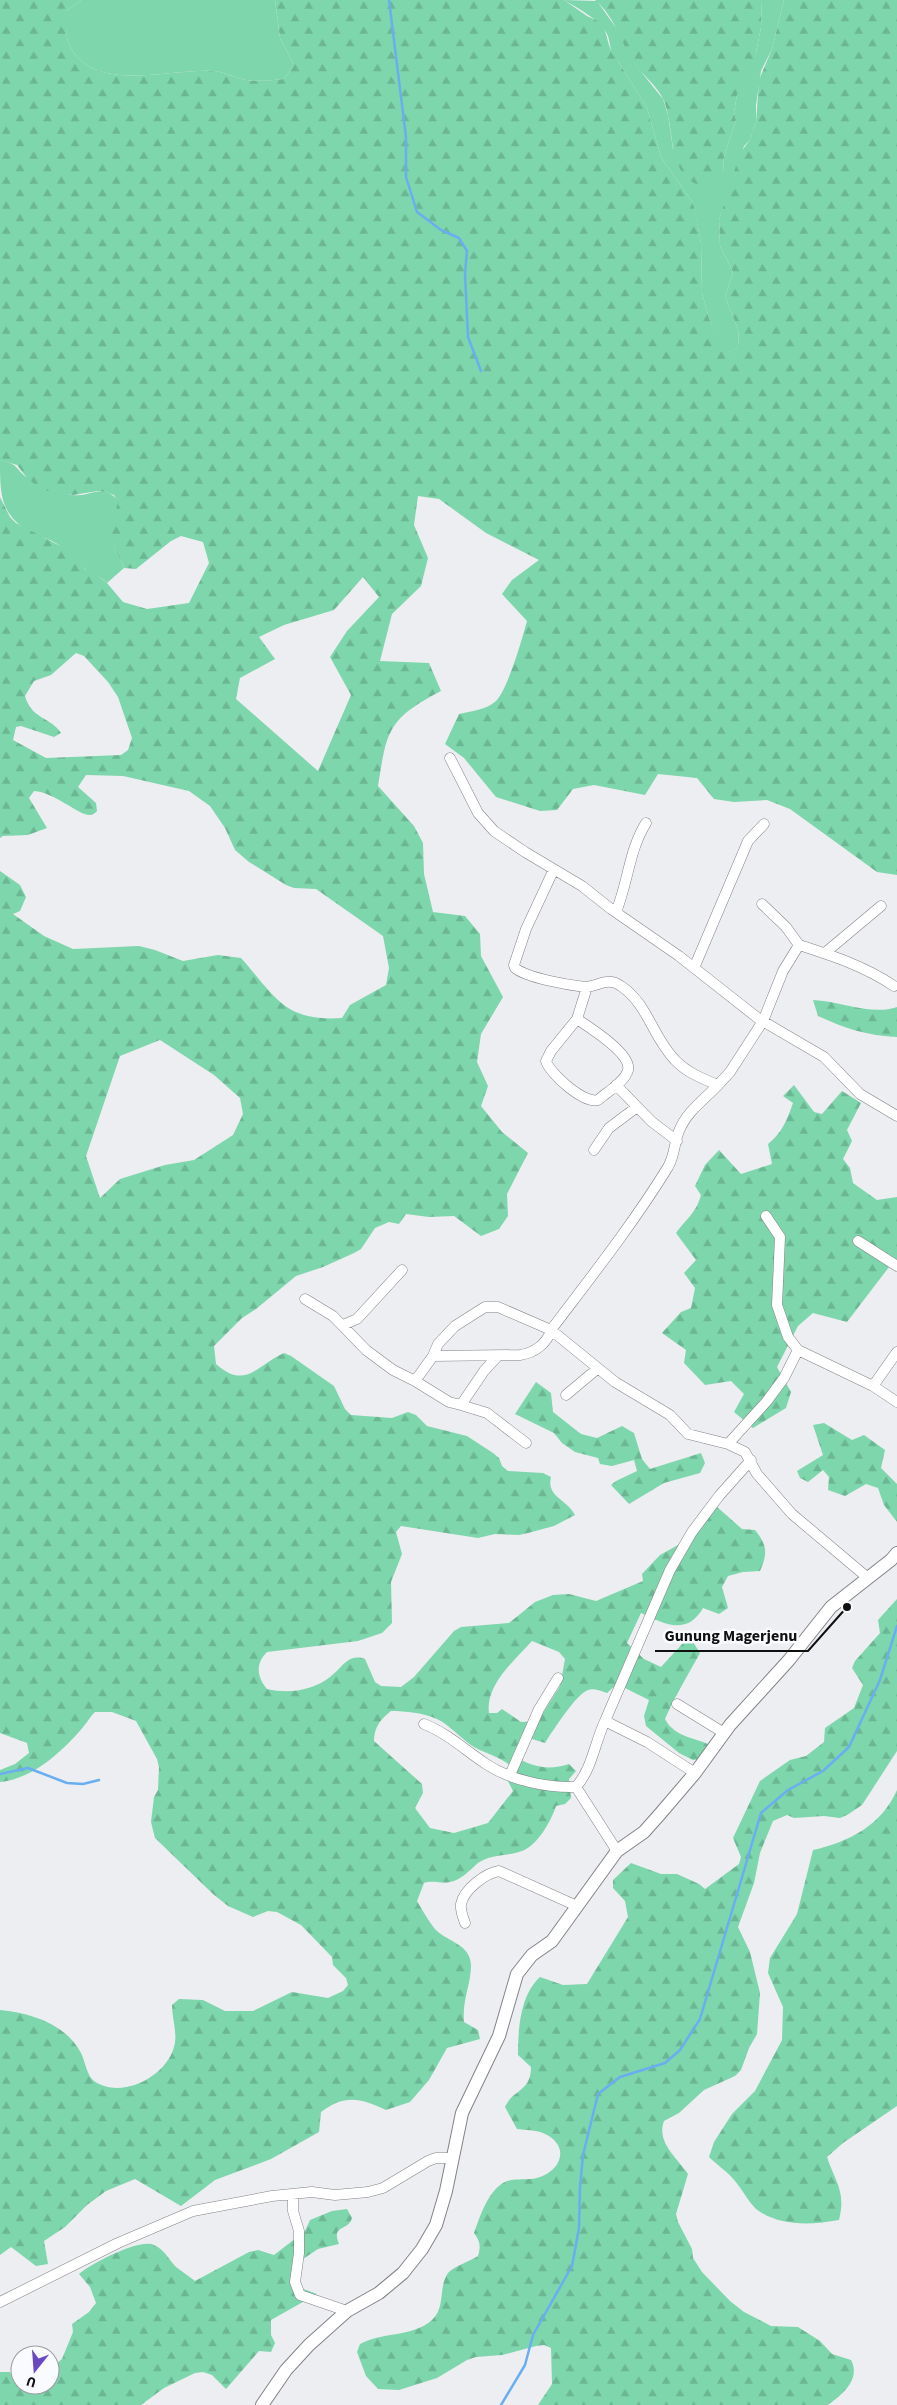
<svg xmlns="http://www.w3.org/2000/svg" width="897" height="2405" viewBox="0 0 897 2405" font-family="'Source Sans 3',sans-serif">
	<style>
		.grass { fill: #7ed6ac }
		.forest { fill: url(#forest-firs); fill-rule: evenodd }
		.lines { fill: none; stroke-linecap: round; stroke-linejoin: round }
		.stream { stroke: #6aaef2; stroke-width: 2.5 }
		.minor-casing { stroke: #828387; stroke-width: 11 }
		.major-casing { stroke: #828387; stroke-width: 14 }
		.minor { stroke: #fff; stroke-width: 10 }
		.major { stroke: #fff; stroke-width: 12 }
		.leader { fill: none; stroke: #101011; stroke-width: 2 }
		.callout-dot { fill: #101011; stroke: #fafbff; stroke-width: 2 }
		.callout-label { font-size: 16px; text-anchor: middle; font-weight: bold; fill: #101011; stroke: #fafbff; stroke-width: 5; stroke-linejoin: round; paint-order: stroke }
	</style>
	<defs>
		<pattern id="forest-firs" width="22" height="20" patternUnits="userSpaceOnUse" patternTransform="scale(1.25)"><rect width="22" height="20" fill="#7ed6ac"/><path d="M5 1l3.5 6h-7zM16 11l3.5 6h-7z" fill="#6cb793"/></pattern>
	</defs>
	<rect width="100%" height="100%" fill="#edeef1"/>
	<!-- grass -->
	<path class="grass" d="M 81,0 L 275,0 L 280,38 L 294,65 L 284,79 C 273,80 258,82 246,80 C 235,78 225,72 213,71 C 170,68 88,96 68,41 C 65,33 66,20 66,11 Z
		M 564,0 L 597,1 L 619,32 L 634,63 L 663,99 L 668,115 L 673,149 L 723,173 L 724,157 L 736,120 L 734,112 L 737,95 L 756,53 L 761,27 L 762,0 L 784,0 L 772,49 L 761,71 L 756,105 L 756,123 L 750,140 L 744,146 L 719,220 L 720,246 L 733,272 L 725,297 L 738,329 L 739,346 L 723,356 L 709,318 L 702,293 L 701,243 L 693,203 L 661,157 L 647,108 L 618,61 C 608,53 612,42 606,32 C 600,20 576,7 564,0 Z
		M 0,460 C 20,464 16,471 28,478 C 37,484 62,493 72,495 C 91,498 103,481 119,502 C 114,519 109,537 117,554 C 120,559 122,562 124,568 L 107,583 C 99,575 90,573 84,568 C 73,559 66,548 52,541 C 46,538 40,537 34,534 C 0,516 0,496 0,460 Z"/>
	<!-- forest -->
	<path class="forest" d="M 0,0 L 81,0 L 66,11 C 67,20 65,33 68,41 C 88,96 170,68 213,71 C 225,72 235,78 246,80 C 258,82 272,80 284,79 L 294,65 L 280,38 L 275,0 L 564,0 L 587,16 L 602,23 C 608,35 608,52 618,61 L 647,108 L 661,157 L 693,203 L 695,211 L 701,243 L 702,293 L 709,318 L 724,355 L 739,346 L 738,329 L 725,297 L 733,272 L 720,246 L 719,220 L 740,153 L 750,140 L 756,123 L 759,80 L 772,49 L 784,0 L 897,0 L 897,875 L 877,872 L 790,809 L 767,800 L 734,802 L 714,799 L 697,778 L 658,774 L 645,795 L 594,785 L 573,789 L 557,810 L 540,811 L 496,797 L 464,758 L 445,744 L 459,714 C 471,711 486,710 496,701 C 508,689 522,639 527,621 L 502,594 L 512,580 L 539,560 L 486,533 L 439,499 L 418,496 L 414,525 L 428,558 L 421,586 L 392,614 L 380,661 L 429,663 L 441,691 C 388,719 387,729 378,786 L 414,826 L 423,843 L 424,874 L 433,912 L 465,916 L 480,934 L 481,956 L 503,997 L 481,1034 L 477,1062 L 488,1086 L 481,1106 L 502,1132 L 528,1153 L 507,1194 L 508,1216 L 499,1229 L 481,1236 L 454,1216 L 429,1217 L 406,1214 L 399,1224 L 389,1222 L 375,1228 L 361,1249 L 354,1253 L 323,1267 L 296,1276 L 256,1309 L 242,1318 L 214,1346 L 216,1364 C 245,1390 256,1366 284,1353 L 291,1356 L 334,1386 L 345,1409 L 351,1415 L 392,1418 L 408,1412 L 416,1415 L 427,1426 L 467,1436 L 493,1453 L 499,1458 L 502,1466 L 508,1471 L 543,1473 L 551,1477 C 546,1497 567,1499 575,1515 L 554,1526 L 528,1533 L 519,1535 L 495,1534 L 478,1538 L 401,1526 L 396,1532 L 402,1554 L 391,1582 L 392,1623 L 382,1633 L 358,1641 L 267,1652 C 255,1664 257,1677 267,1689 C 288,1694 312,1691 330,1677 C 343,1668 347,1653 365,1659 L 375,1682 L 381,1686 L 401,1687 L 414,1677 L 454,1631 L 461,1627 L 509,1623 L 535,1602 L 553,1595 L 569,1594 L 596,1601 L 643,1581 L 642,1574 L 660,1555 L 696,1535 L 716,1506 L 742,1529 L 755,1530 C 767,1545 768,1553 760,1571 L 743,1572 L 728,1576 L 722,1587 L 728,1608 L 719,1614 L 703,1608 C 687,1636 664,1624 641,1613 L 627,1643 L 644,1659 L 661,1667 L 683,1643 L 691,1639 L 700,1653 C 688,1675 675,1696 665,1719 C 674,1736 691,1737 708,1744 L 702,1759 L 693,1760 L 679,1753 L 646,1726 L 644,1716 L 649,1700 L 617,1684 L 607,1693 C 601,1691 594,1688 588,1690 C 576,1694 552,1732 545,1743 L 532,1739 L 519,1742 L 513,1755 C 531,1767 548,1771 569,1764 L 576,1771 L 569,1779 L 571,1798 L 565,1804 L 556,1806 C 551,1821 538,1845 522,1851 C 509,1856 490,1854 478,1863 C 470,1870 461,1880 450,1882 C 442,1884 433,1880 424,1883 L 417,1901 C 421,1908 431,1925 436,1930 C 448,1942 470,1944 471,1965 C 471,1985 462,1999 464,2022 L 478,2030 L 480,2039 L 447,2048 L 429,2080 L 410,2102 L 386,2110 C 360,2098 345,2094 321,2112 L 319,2132 L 271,2159 L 215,2180 L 181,2206 L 135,2179 L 106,2191 L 87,2205 L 65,2227 L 44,2241 L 48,2264 L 36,2266 L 11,2247 L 0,2255 L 0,2010 C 31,2013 66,2024 81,2053 C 85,2061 87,2076 94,2081 C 121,2100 166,2077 174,2047 C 178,2033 172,2020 172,2005 L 179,1999 L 203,2000 L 225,2011 L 253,2011 L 292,1992 L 328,1998 L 343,1991 L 348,1985 L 346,1978 L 333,1965 L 332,1957 L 301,1925 L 277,1912 L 268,1911 L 253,1917 L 228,1906 L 213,1894 L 155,1838 L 151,1822 L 154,1797 L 158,1790 L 159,1767 L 157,1759 L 136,1721 L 112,1712 L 95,1712 C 89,1718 85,1726 78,1733 C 58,1755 31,1779 0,1782 L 0,1770 L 15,1764 L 29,1753 L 27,1743 L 0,1733 L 0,871 L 20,885 L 26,897 L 20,911 L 13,914 L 44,936 L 73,949 L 139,946 L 155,950 L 183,961 L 218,955 L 241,958 C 275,996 284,1022 342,1018 L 350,1005 L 386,985 L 389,968 L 383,936 L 316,889 L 294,888 L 286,885 L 249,862 L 235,850 L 225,828 L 210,806 L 189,791 L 123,776 L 86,775 L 78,787 L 96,803 L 97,811 C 95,813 93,815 90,815 C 80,816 54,792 34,791 L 29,798 L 47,828 L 28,835 L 3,836 L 0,838 L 0,497 L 10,517 L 16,523 L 68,550 L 85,569 L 93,572 L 107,583 L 123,602 L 147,609 L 189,603 L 209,563 L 203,542 L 181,536 L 171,541 L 136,569 L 124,568 C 122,560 116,555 114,546 C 109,531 114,517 118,502 L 114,495 L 106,492 L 98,491 L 73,495 L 42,490 L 27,478 L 17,465 L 0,460 ZM 363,577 L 379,597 L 347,631 L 330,657 L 351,695 L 318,771 L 236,699 L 240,678 L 275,659 L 259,637 L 284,625 L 334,610 ZM 76,653 L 84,656 L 108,682 L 118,697 L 132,738 L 128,750 L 121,755 L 46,758 L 13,740 L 16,727 L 21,726 L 54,737 L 61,733 C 51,717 32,720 25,696 L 34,681 L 51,675 ZM 160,1040 L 214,1075 L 240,1098 L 243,1114 L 233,1135 L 194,1160 L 165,1165 L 120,1179 L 100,1198 L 86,1156 L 120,1056 ZM 532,1641 L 559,1652 L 565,1659 L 560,1686 L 538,1721 L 521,1722 L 502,1709 L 497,1713 L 489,1713 C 485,1685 515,1660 532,1641 ZM 391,1711 C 405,1711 424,1713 437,1719 C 450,1725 461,1739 474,1747 C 487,1754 500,1757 511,1766 L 508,1781 L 513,1791 L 488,1823 L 454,1833 L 430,1828 L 415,1808 L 423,1793 L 422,1784 L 374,1741 C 374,1727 381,1719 391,1711 Z
		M 595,0 L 762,0 L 761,27 L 756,53 L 750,72 L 737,95 L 734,112 L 736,120 L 724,157 L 723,173 L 710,189 C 664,179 677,135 664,101 C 658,86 642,75 633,62 C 621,41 614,16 595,0 Z
		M 813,1000 C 840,1001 872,1016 897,1007 L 897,1037 C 868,1036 844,1028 818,1016 Z
		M 794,1085 L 814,1112 L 822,1114 L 842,1091 L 861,1103 L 847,1130 L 852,1141 L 843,1159 L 850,1168 L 853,1183 L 877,1200 L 897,1197 L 897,1265 L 889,1267 L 847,1322 L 813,1313 L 798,1326 L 777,1367 L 791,1392 L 786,1408 L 753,1428 L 734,1412 L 744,1394 L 731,1381 L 705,1385 L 684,1363 L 686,1350 L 662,1333 L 681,1312 L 691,1308 L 695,1288 L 684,1273 L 696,1260 L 676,1233 C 687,1218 696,1213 701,1195 L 695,1186 L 705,1165 L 719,1150 L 741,1174 L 772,1164 L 768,1144 C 782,1133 787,1120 793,1103 L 783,1096 Z
		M 536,1382 L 551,1393 L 553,1412 L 581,1434 L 597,1438 L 622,1426 L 634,1433 L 642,1459 L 650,1469 L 701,1453 L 705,1463 L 700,1473 L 664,1483 L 629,1504 L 611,1485 L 616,1481 L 637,1471 L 634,1460 L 612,1466 L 600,1464 L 598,1458 L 575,1452 L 562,1443 L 554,1433 L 515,1414 Z
		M 824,1423 L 852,1440 L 864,1435 L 885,1450 L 881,1468 L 897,1484 L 897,1522 L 884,1505 L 878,1488 L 866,1484 L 845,1496 L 828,1490 L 829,1477 L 823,1470 L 808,1482 L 800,1478 L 797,1471 L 823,1455 L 813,1425 Z
		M 897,1599 L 897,1751 L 862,1805 L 847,1815 L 840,1818 L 824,1816 L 794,1818 L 787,1815 L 773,1821 L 760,1853 L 754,1883 L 738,1927 L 750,1952 L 760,1993 L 757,2034 L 749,2048 L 741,2070 L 735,2076 L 704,2090 L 679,2113 L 664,2121 C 656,2142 677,2158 688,2174 L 676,2214 L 678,2222 L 692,2249 L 693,2258 L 702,2272 L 730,2301 L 744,2312 L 771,2326 L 798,2327 L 820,2341 L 832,2354 L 851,2360 C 861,2379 843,2394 828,2405 L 538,2405 L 552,2384 L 551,2348 L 544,2345 L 536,2346 L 502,2355 L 476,2357 L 467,2360 L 437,2378 L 399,2390 L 378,2389 L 366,2376 L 357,2352 L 360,2344 C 382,2332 413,2337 432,2320 C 446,2307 438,2287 448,2273 C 453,2267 470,2261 478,2256 C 481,2246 480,2241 474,2233 C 480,2217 487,2193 503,2183 C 513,2177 526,2181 537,2178 C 562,2171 571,2145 543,2133 C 536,2130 525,2130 517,2129 L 505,2107 C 513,2089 531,2092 531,2067 L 518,2055 C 518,2030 520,1995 540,1977 L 563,1985 L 587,1984 L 628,1917 L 625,1901 L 613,1888 L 613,1880 L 631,1863 L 661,1874 L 677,1874 L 699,1884 L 705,1889 L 739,1864 L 741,1857 L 733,1838 L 760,1781 L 790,1760 L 806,1756 L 824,1742 L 825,1728 L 854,1708 L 863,1685 L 852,1668 L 855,1661 L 880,1633 L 878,1620 Z
		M 897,1790 L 897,2106 L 843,2143 L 827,2157 C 836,2184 846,2191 839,2220 C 812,2225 779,2227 756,2209 C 748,2201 742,2189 735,2181 C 728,2172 717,2165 709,2157 L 714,2142 L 732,2114 L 755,2091 L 782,2040 L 783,2007 L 768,1973 L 770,1958 L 797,1914 L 813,1850 C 849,1842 882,1825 897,1790 Z
		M 347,2209 L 352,2218 C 348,2232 331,2224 339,2244 L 318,2249 L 303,2259 L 298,2287 L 317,2294 L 271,2320 L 271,2335 L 275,2343 L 271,2352 L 259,2351 L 226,2389 L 212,2375 L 203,2372 L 195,2373 L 164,2388 L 141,2405 L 0,2405 L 0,2372 L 10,2372 L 13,2379 L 20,2382 L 20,2385 L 50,2385 L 50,2363 L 56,2364 L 62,2359 L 73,2332 L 72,2324 L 89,2312 L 96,2303 L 90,2287 L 79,2274 C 91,2264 139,2238 154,2245 C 165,2250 169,2260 176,2267 C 182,2272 189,2276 195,2281 L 249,2252 L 258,2250 L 274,2255 L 305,2231 L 310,2220 L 332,2211 Z"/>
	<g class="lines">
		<!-- stream -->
		<path class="stream" d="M 389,0 L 406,137 L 406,177 L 417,212 L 441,230 L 459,238 L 467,251 L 465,274 L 468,337 L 481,371
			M 0,1774 L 28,1768 L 67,1783 L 83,1784 L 99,1780
			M 501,2405 L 525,2365 L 533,2335 L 572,2266 L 579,2228 L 580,2187 L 583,2155 L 598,2094 L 620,2077 L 665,2063 L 680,2050 L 700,2019 L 761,1813 L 788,1790 L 823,1771 L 849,1747 L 880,1680 L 897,1626"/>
		<!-- minor casing -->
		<g class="minor-casing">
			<path id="minor" d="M 450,758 L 478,813 L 494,831 L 525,852 L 582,886 L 611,909 L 679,956 L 759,1019 L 824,1057 L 860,1094 L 897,1116
				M 554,869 L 526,929 L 514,965 L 515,968 C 527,978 568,985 585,987 C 598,987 607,976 621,986 C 648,1004 653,1038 675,1060 C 686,1072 703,1079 718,1085 C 704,1100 687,1111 679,1131 C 674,1143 675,1155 668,1167 C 633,1224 591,1277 551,1330 C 547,1344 534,1353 520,1355 L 433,1356 L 438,1344 L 455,1326 L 485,1307 L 498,1307 L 551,1330 L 615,1382 L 670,1415 L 688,1434 L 728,1444 L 745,1452 L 757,1474 L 792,1514 L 868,1578
				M 762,904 L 786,927 L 799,945 C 833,956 864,966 894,986
				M 616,912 C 628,883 629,850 646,823
				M 826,952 L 881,906
				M 694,968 L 748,841 L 764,824
				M 577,1019 C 589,1027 632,1054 628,1070 C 625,1082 607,1092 598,1100 C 584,1104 550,1074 546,1061 L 551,1051 L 577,1019 L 587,987
				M 616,1085 L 651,1121 L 677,1141
				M 718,1085 L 730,1072 L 763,1021 L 783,971 L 799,945
				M 594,1150 L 609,1128 L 637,1107
				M 766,1216 L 780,1237 L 777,1305 L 788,1337 L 798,1350 L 873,1386 L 897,1402
				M 858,1241 L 897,1266
				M 305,1299 L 333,1316 L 366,1350 L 393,1370 L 415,1381
				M 343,1325 L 357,1319 L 402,1270
				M 433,1356 L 415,1381 L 449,1402 L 461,1405 L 484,1371 L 497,1357
				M 873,1386 L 897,1352
				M 566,1395 L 597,1369
				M 461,1405 L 487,1413 L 526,1443
				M 728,1444 L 767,1401 L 784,1378 L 798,1350
				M 677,1704 L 724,1733
				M 605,1721 L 670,1570 L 692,1532 L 719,1496 L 751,1460
				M 424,1724 C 447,1733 465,1750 486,1764 C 510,1780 547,1788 576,1787 C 592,1769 595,1742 605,1721 L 647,1742 L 695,1773
				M 510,1775 L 539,1709 L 558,1678
				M 576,1787 L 617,1851
				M 465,1923 C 463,1917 460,1910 461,1904 C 464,1889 486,1873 499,1871 L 577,1906
				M 293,2195 L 293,2211 L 299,2231 L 299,2253 L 295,2282 L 300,2295 L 347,2311
				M 0,2302 L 118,2243 L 193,2211 L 272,2196 L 312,2192 L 335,2195 L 368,2192 L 383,2188 L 428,2161 L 436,2158 L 452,2158"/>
		</g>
		<!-- major casing -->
		<g class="major-casing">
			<path id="major" d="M 262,2405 L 286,2370 L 309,2345 L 347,2311 L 379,2293 L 403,2273 L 422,2249 L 436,2225 L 446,2191 L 462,2113 L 499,2036 L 517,1974 L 532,1955 L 552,1941 L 617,1851 L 644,1832 L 660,1814 L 695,1773 L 730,1725 L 789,1660 L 831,1607 L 891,1560 L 897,1553"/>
		</g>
		<!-- minor -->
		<use href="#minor" class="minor"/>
		<!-- major -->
		<use href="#major" class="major"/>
	</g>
	<!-- callouts -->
	<path class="leader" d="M847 1607L808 1651H655"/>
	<circle class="callout-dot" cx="847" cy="1607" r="5"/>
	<g class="callout-label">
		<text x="731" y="1641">Gunung Magerjenu</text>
	</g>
	<!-- north arrow -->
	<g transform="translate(35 2370) rotate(197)"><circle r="24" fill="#fafbff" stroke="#9c9da0"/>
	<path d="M0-4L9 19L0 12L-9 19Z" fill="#6a48c1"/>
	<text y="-8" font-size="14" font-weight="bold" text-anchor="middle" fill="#101011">U</text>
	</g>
</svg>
